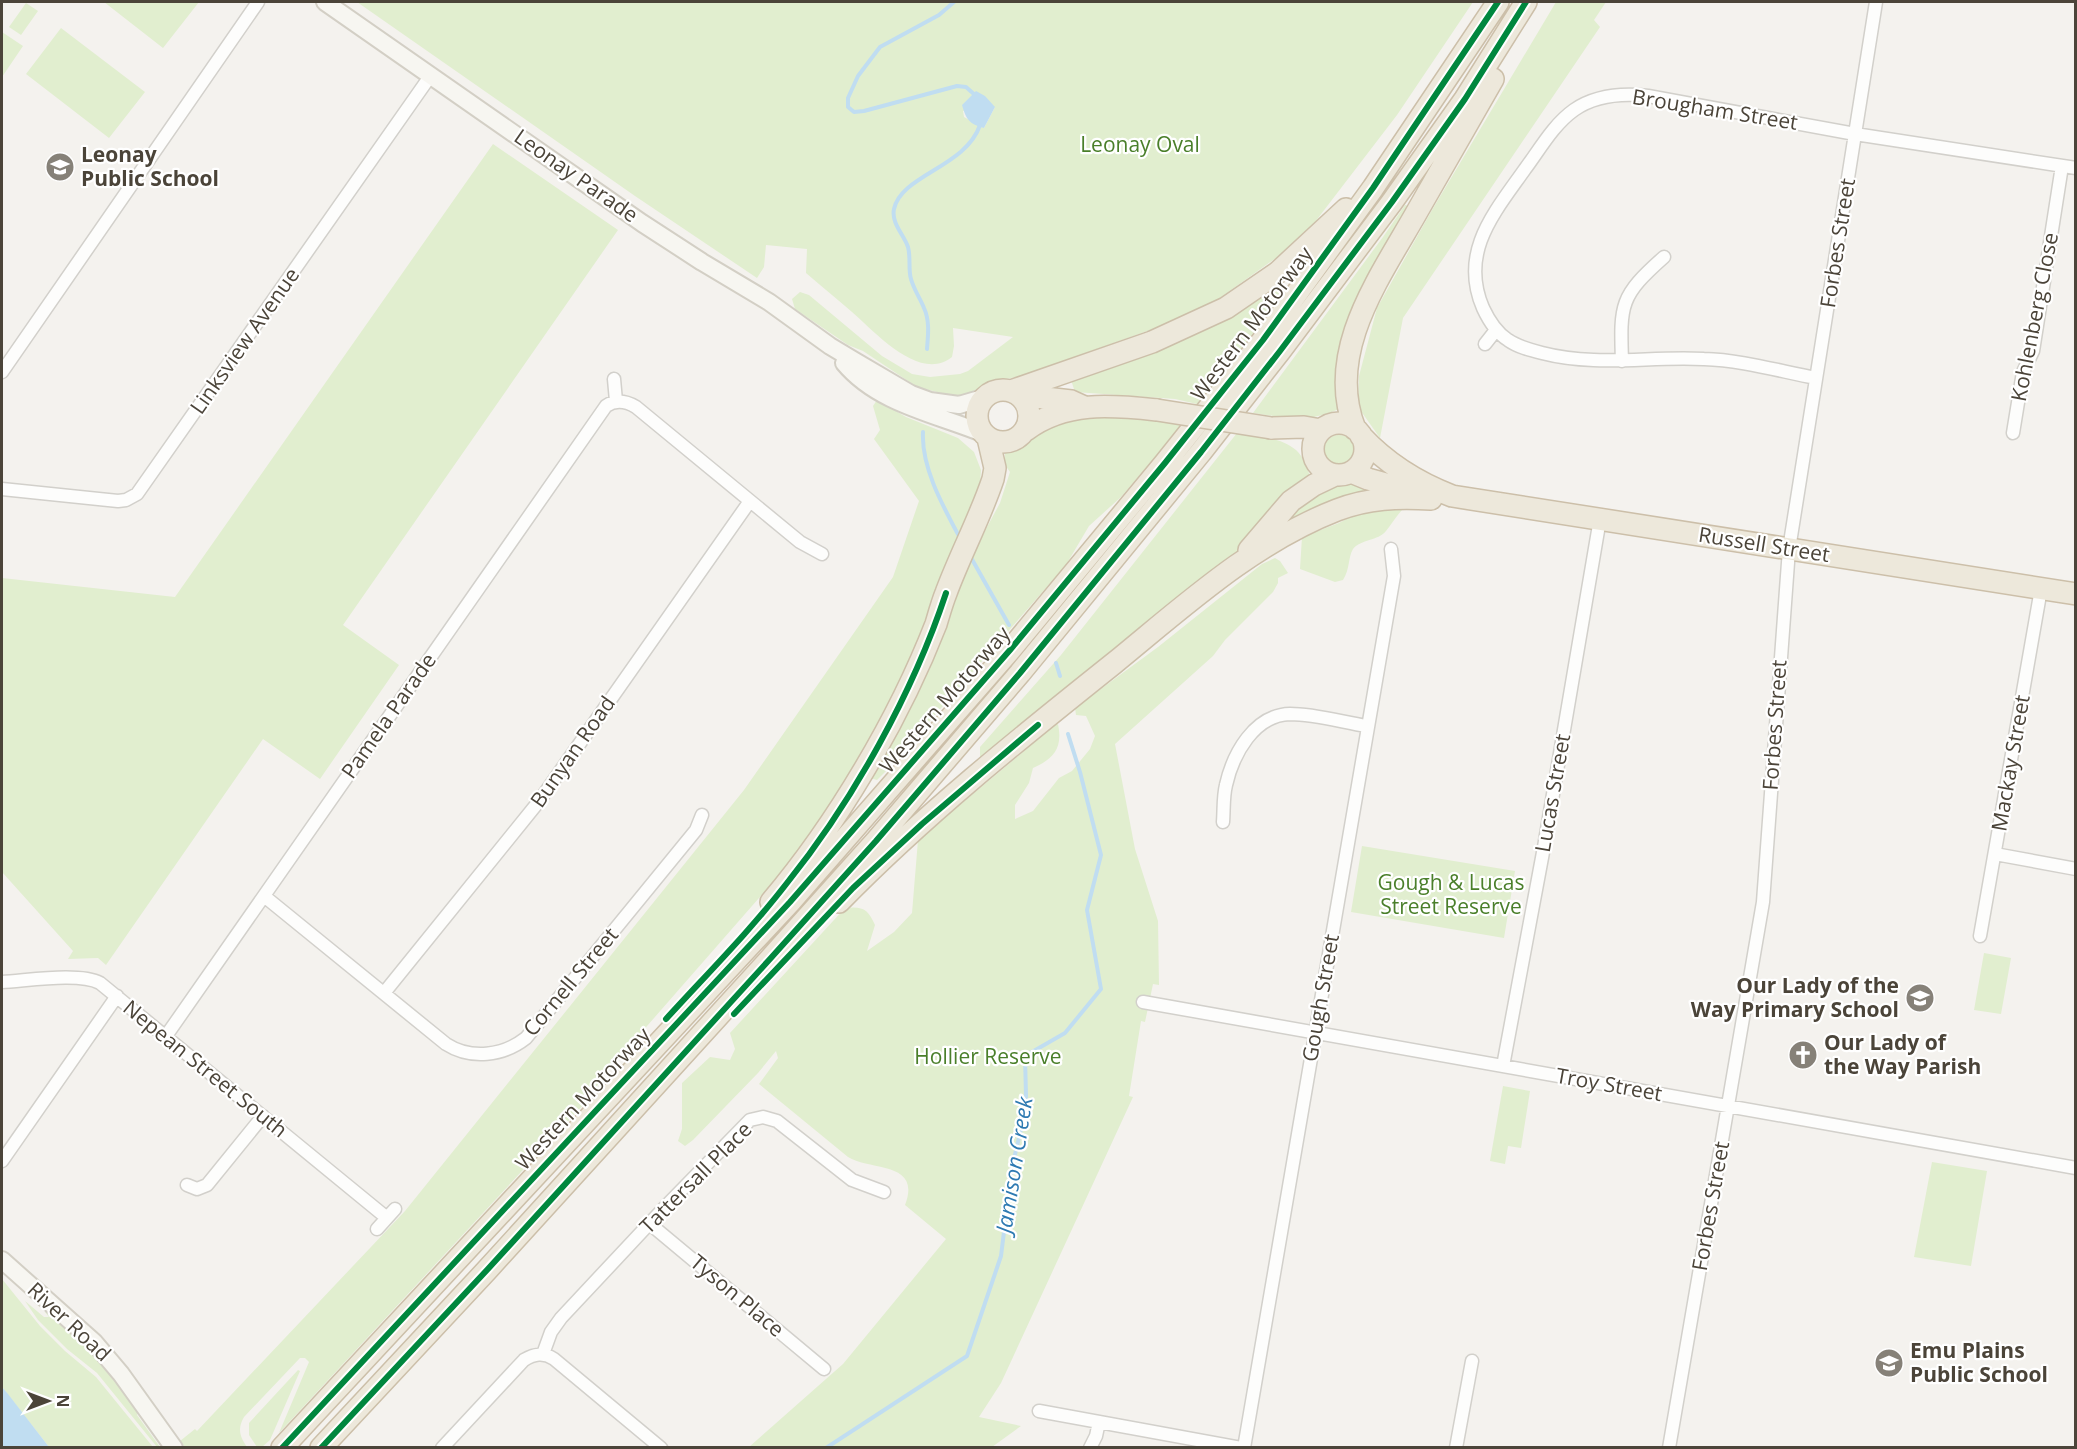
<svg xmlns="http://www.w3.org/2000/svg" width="2077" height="1449" viewBox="0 0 2077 1449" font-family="'Open Sans',sans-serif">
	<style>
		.green { fill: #e1eecf; fill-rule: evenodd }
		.water { fill: #c0ddf1 }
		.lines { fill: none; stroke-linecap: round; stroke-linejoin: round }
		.stream { stroke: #c0ddf1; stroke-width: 4 }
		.street-casing { stroke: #d2d0cb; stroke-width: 15 }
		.secondary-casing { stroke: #d3cfc5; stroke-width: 20 }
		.highway-casing { stroke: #ccbfa9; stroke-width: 24 }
		.street { stroke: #fdfdfc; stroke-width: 12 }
		.secondary { stroke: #f7f6f1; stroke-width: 16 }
		.highway { stroke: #ede8db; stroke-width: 21 }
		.highway-bridge-casing { stroke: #ccbfa9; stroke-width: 24; stroke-linecap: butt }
		.highway-bridge { stroke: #ede8db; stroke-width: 21 }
		.cycleway-casing { stroke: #fff; stroke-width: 10 }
		.cycleway { stroke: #00873e; stroke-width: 6 }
		.labels { text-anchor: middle; stroke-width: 4.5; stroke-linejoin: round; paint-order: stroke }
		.street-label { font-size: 21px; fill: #4b4439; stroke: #fff }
		.park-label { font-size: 21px; fill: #4a7f2a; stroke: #fff }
		.poi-label { font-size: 21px; font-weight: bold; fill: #4b4439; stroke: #fff; text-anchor: start }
		.water-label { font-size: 22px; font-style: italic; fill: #2e7ab2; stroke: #fff }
	</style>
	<rect width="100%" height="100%" fill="#f4f2ee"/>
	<!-- green -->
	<path class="green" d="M 104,2 L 199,2 L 163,48 Z
		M 357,2 L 1473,2 L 1397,115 L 1315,222 L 1276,258 L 1217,300 L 1181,319 L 1021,376 L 992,382 L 967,394 L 953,396 L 917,387 L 863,351 L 848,345 L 795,309 L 792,299 L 800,292 L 809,295 L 882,356 L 912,374 L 930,377 L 960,374 L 968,371 L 1013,337 L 953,328 L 954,346 L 952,357 C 920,383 875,332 852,312 C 837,299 821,286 806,273 L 807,249 L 766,245 L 764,267 L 757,278 L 635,196 ZM 995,107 L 984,128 L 964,117 L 963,111 Z
		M 1556,2 L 1606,2 L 1594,20 L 1600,27 L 1403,318 L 1380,438 L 1358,407 L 1359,376 L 1377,308 L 1432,210 Z
		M 26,3 L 38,11 L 21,35 L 9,27 Z
		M 61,28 L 145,92 L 109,138 L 26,74 Z
		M 2,32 L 23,46 L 2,77 Z
		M 493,144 L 618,230 L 343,625 L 399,665 L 320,779 L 263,739 L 106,965 L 98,958 L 68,959 L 73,951 L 2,872 L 2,578 L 175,597 Z
		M 1405,205 L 1410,206 L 1396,236 L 1341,408 C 1306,424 1289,418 1253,413 L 1383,237 Z
		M 1277,284 L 1285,293 L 1197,404 L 1175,399 L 1075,392 L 1071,380 Z
		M 877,400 L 906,417 L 958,438 L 974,452 L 981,470 L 980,486 L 918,643 L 877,727 L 834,800 L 793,859 L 606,1073 L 585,1103 L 279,1433 L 309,1362 L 305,1358 L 300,1358 L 244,1417 C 237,1429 240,1437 247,1447 L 185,1447 L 180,1441 L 195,1429 L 197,1431 L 405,1211 L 744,790 L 893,577 L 919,501 L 874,439 L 880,430 L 873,406 Z
		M 1084,416 L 1152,419 L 1184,423 L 1121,497 L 1089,526 L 1066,565 L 887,770 L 877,780 L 870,778 L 986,529 L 1000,503 L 1010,472 L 1005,465 L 1005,450 C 1025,445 1033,429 1051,423 C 1063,418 1070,424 1084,416 Z
		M 1237,433 C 1256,436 1281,437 1296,450 C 1303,456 1306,467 1310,475 L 1300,484 L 1250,542 L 984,759 L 980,757 L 980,747 L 1061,655 Z
		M1324 450a15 15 0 1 1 30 0a15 15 0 1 1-30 0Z
		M 1349,481 L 1382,489 L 1265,544 C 1289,517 1306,494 1343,485 L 1342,482 Z
		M 1403,509 C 1396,516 1392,524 1386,531 C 1378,541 1361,539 1353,549 C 1348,557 1350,569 1343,580 L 1335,582 L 1300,569 L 1302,537 L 1339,523 L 1352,516 L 1373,511 Z
		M 1275,558 L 1280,561 L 1288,573 L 1278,578 L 1278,583 L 1273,592 L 1225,640 L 1213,656 L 1115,744 L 1135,849 L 1158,921 L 1159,985 L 1153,984 L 1145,1022 L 1141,1021 L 1129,1096 L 1133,1097 L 1001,1383 L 979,1417 L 1021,1426 L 992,1447 L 749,1447 L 843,1364 L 946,1239 L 905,1205 C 922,1161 870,1171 848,1157 L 759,1084 L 778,1058 L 776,1051 L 758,1073 L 693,1140 L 685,1146 L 678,1141 L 682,1129 L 682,1083 L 710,1057 L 730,1060 L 735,1049 L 730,1033 L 845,908 C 863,906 868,909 875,925 L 867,951 L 894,932 L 912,913 L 918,840 L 1054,726 L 1058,724 C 1063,748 1054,759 1033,768 L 1029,783 L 1015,805 L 1015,819 L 1033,811 L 1059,778 L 1072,771 L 1090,749 L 1095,736 L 1086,716 L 1076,715 L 1075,708 L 1158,647 L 1262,564 Z
		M 1362,846 L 1515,871 L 1504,938 L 1351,912 Z
		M 1984,953 L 2011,958 L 2001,1014 L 1974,1010 Z
		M 1503,1086 L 1530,1091 L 1521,1148 L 1508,1146 L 1505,1164 L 1490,1161 Z
		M 1932,1162 L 1987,1171 L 1971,1266 L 1914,1257 Z
		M 2,1279 L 40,1326 L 65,1351 L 96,1377 L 153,1447 L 49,1447 L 2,1387 Z
		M 25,1301 L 44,1317 L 49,1317 L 45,1312 L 47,1311 L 51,1314 L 89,1349 L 139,1409 L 137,1415 L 160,1447 L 157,1447 L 97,1373 L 67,1349 L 38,1320 Z
		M 298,1370 L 300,1371 L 270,1440 L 262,1447 L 257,1447 L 249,1435 L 249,1423 Z"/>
	<!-- water -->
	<path class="water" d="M 976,91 L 985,96 L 995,107 L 984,128 C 969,124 966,119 962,105 Z
		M 2,1387 L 8,1394 L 49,1447 L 2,1447 Z"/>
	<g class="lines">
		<!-- stream -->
		<path class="stream" d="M 954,2 L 939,15 L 880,47 L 858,76 L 848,98 L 848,107 L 854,112 L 864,111 L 957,86 L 966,87 L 975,95
			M 927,349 C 928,336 930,321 924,308 C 920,298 914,290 911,279 C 908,269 911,258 908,247 C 904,235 891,223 894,209 C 901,175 966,167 980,125
			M 923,432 C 921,468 944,508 961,540
			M 969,554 L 1009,625
			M 1056,663 L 1060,676
			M 826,1448 L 967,1356 L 1001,1256 L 1012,1167 L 1023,1121 L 1026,1096 L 1025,1056 L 1065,1033 L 1101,989 L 1087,910 L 1101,855 L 1080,772 L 1068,734"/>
		<!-- street casing -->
		<g class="street-casing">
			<path id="street" d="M 1485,344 L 1496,330
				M 1622,361 C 1620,304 1620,296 1664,257
				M 2,372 L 258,2
				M 1816,378 C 1779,371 1741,360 1704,359 C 1649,356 1596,367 1542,353 C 1530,350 1518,347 1508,340 C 1497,333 1489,321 1483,308 C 1459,252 1494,213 1525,169 C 1540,149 1553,125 1574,110 C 1596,95 1622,93 1648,96 L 1855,134 L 2076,168
				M 614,379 L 616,401
				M 2013,433 L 2023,372 L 2033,351 L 2062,166
				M 2,489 L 118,501 L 126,500 L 137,494 L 431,75
				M 1223,822 C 1224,809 1223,797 1226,785 C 1233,754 1254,715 1290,714 C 1315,714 1342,722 1367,726
				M 1995,854 L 2076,869
				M 264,896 L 446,1044 C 471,1060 503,1056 526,1038 L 696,830 L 702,815
				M 1980,936 L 2041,589
				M 2,982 C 26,981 79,972 100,983 L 387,1218
				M 384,993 L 540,800 L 750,501
				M 1143,1002 L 2076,1168
				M 166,1036 L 606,406 C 616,399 626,401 636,407 L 800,542 L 822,554
				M 1503,1066 L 1544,847 L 1600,519
				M 2,1161 L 117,996
				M 187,1185 L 197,1189 L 207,1185 L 263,1116
				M 650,1224 L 824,1369
				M 377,1229 L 395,1209
				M 543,1354 L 551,1332 L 561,1318 L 663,1209 L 750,1120 L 763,1117 L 777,1121 L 852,1180 L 884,1192
				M 1039,1411 L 1241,1448
				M 442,1448 L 524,1360 C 534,1354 543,1352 554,1359 L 661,1448
				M 1090,1448 L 1096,1436 L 1099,1422
				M 1244,1448 L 1394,576 L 1391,549
				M 1456,1448 L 1472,1361
				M 1669,1448 L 1763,902 L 1789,549 L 1876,2"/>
		</g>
		<!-- secondary casing -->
		<g class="secondary-casing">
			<path id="secondary" d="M 325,2 L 642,223 L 702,262 L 769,302 L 830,346 L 855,361 L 911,394 L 930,401 L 959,405 L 983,398
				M 844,363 C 878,404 936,414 982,433
				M 2,1260 L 94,1342 L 121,1374 L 174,1448"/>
		</g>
		<!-- highway casing -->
		<g class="highway-casing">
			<path id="highway" d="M977 416a26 26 0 1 1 52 0a26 26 0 1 1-52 0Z
				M 1011,391 L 1152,342 L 1226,308 L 1277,273 L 1346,209
				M 1019,395 L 1071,401 L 1082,406
				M1313 449a26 26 0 1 1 52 0a26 26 0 1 1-52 0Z
				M 1271,428 L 1304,427 L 1321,430
				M 1355,429 C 1324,351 1381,276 1418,210 C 1443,167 1468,123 1493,79
				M 1026,430 C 1065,401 1110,405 1157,410
				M 1361,436 C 1386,463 1418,483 1452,496 L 2076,594
				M 1351,472 L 1368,479 L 1411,491
				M 1249,550 L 1291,501 L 1314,485 L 1335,475
				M 771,902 C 837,824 899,719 936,624 C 939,614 942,603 946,593 C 960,555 980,518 993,479 L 995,468 L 988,438
				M 839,902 C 924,815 1019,739 1113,664 C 1183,607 1252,543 1337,510 C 1368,498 1398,497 1431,499
				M 282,1448 L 790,902 L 1010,650 L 1165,463 L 1263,340 L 1373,188 L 1498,2
				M 321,1448 L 487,1270 L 770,959 L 876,841 L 1020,673 L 1201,452 L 1280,351 L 1392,202 L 1465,99 L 1526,2"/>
		</g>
		<!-- street -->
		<use href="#street" class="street"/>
		<!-- secondary -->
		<use href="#secondary" class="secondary"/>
		<!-- highway -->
		<use href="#highway" class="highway"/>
		<!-- highway-bridge casing -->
		<g class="highway-bridge-casing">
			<path id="highway-bridge" d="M 1157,410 L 1271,428"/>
		</g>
		<!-- highway-bridge -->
		<use href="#highway-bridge" class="highway-bridge"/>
		<!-- cycleway casing -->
		<g class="cycleway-casing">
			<path id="cycleway" d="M 734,1014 L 853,888 L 922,824 L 1038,725
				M 666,1019 C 707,974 750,931 787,883 C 853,801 913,693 946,593
				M 282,1448 L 790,902 L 1010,650 L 1165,463 L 1263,340 L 1373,188 L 1498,2
				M 321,1448 L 487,1270 L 770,959 L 876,841 L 1020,673 L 1201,452 L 1280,351 L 1392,202 L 1465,99 L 1526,2"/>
		</g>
		<!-- cycleway -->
		<use href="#cycleway" class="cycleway"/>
	</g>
	<!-- icons -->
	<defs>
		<g id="school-disc" transform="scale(1.5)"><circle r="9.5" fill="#868178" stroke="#fff"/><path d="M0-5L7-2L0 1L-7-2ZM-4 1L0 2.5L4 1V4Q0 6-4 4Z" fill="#fff"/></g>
		<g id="church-disc" transform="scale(1.5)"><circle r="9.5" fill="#868178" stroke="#fff"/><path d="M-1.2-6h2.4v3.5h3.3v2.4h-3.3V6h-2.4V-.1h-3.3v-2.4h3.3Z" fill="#fff"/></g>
	</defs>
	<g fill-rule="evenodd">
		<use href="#school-disc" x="60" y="167"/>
		<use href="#school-disc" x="1920" y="998"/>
		<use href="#church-disc" x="1803" y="1055"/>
		<use href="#school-disc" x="1889" y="1363"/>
	</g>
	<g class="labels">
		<!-- street labels -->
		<g class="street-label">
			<text transform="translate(1715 110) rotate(9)" y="7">Brougham Street</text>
			<text transform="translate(576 176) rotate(35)" y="7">Leonay Parade</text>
			<text transform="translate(1838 243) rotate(-81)" y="7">Forbes Street</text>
			<text transform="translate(2035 317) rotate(-79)" y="7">Kohlenberg Close</text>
			<text transform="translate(1252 324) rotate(-53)" y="7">Western Motorway</text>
			<text transform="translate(245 341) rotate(-55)" y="7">Linksview Avenue</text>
			<text transform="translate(1764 545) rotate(9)" y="7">Russell Street</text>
			<text transform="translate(945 700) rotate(-49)" y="7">Western Motorway</text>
			<text transform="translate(389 716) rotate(-55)" y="7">Pamela Parade</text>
			<text transform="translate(1775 725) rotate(-86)" y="7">Forbes Street</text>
			<text transform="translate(573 752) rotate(-55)" y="7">Bunyan Road</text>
			<text transform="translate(2011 763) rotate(-80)" y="7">Mackay Street</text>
			<text transform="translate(1553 793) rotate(-80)" y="7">Lucas Street</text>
			<text transform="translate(571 982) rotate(-50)" y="7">Cornell Street</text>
			<text transform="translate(1321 998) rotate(-80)" y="7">Gough Street</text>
			<text transform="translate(205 1069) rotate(39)" y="7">Nepean Street South</text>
			<text transform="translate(1609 1085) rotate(10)" y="7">Troy Street</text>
			<text transform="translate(583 1099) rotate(-47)" y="7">Western Motorway</text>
			<text transform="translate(696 1178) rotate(-45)" y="7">Tattersall Place</text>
			<text transform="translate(1711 1206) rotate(-80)" y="7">Forbes Street</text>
			<text transform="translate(737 1296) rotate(40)" y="7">Tyson Place</text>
			<text transform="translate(69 1322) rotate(43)" y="7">River Road</text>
		</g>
		<!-- park labels -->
		<g class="park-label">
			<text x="1140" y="152">Leonay Oval</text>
			<text x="1451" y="890">Gough &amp; Lucas<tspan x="1451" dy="24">Street Reserve</tspan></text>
			<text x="988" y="1064">Hollier Reserve</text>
		</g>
		<!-- poi labels -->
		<g class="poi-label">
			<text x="81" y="162">Leonay<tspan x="81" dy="24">Public School</tspan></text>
			<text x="1899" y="993" text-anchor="end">Our Lady of the<tspan x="1899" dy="24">Way Primary School</tspan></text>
			<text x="1824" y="1050">Our Lady of<tspan x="1824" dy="24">the Way Parish</tspan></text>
			<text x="1910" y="1358">Emu Plains<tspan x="1910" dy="24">Public School</tspan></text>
		</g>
		<!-- water labels -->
		<g class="water-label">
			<text transform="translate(1014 1165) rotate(-81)" y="8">Jamison Creek</text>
		</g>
	</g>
	<!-- border -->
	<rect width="2077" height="1449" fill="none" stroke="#4b4439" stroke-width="6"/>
	<!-- north arrow -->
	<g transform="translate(48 1401) rotate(90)" stroke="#ffffff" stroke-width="4.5" paint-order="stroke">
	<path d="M0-4.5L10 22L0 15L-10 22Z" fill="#4b4439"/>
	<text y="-9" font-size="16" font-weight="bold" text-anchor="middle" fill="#4b4439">N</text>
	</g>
</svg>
